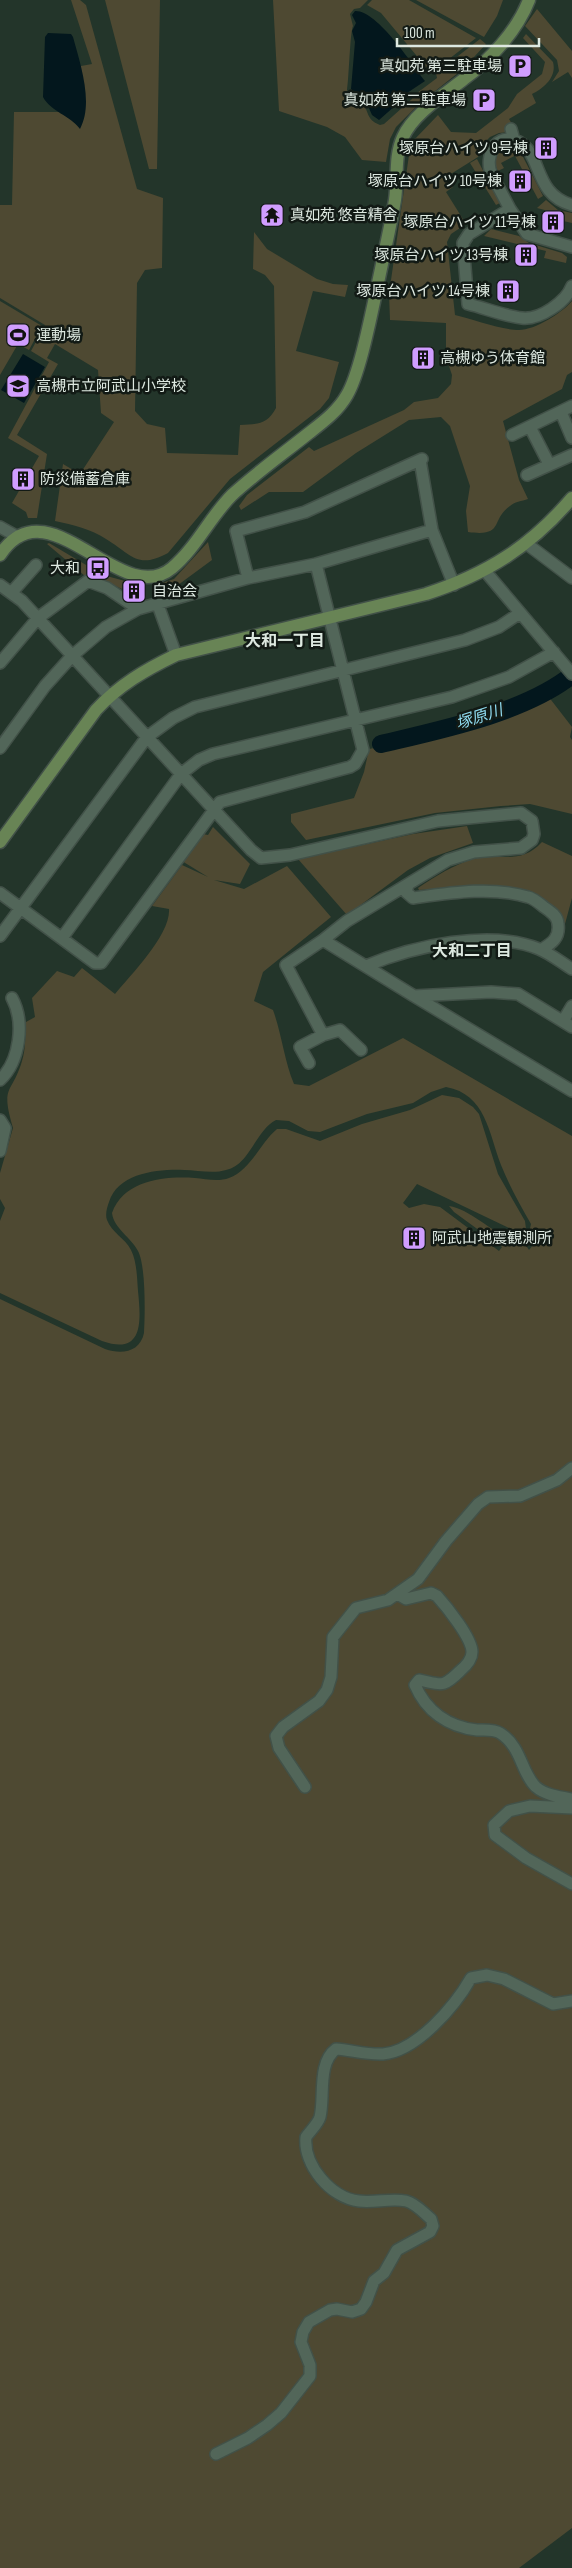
<svg xmlns="http://www.w3.org/2000/svg" width="572" height="2568" viewBox="0 0 572 2568" font-family="'Sofia Sans Condensed','Noto Sans JP',sans-serif">
	<style>
		.green { fill: #4e4932 }
		.water { fill: #03171d }
		.lines { fill: none; stroke-linecap: round; stroke-linejoin: round }
		.river { stroke: #03171d; stroke-width: 18 }
		.street-casing { stroke: #425148; stroke-width: 14 }
		.secondary-casing { stroke: #425148; stroke-width: 15 }
		.street { stroke: #526659; stroke-width: 11 }
		.secondary { stroke: #688455; stroke-width: 12 }
		.labels { text-anchor: middle; stroke-width: 5; stroke-linejoin: round; paint-order: stroke }
		.poi-label { font-size: 15px; fill: #dde8e0; stroke: #121a15; text-anchor: end }
		.neighbourhood-label { font-size: 16px; font-weight: bold; fill: #dde8e0; stroke: #121a15 }
		.water-label { font-size: 16px; font-style: italic; fill: #8fdaef; stroke: #121a15 }
	</style>
	<rect width="100%" height="100%" fill="#23352a"/>
	<!-- green -->
	<path class="green" d="M 71,0 L 80,0 L 86,5 L 137,189 L 163,198 L 162,268 L 145,270 L 137,283 L 135,411 L 147,424 L 165,428 L 167,453 L 238,455 L 240,425 C 257,424 267,425 276,408 L 274,286 L 265,275 L 253,269 L 254,232 L 267,249 L 317,279 L 333,284 L 348,285 L 345,297 L 313,291 L 296,351 L 339,362 L 329,398 L 320,409 L 230,479 L 168,553 C 137,570 131,554 106,539 C 91,529 73,525 55,521 L 63,464 L 80,474 L 114,422 L 101,413 L 98,370 L 55,344 L 47,358 L 58,364 L 17,435 L 47,454 L 37,518 L 28,518 L 26,512 L 12,503 L 39,456 L 8,438 L 49,362 L 31,351 L 45,325 L 0,298 L 0,205 L 12,205 L 14,112 L 80,112 L 81,66 L 92,64 Z
		M 105,0 L 160,0 L 157,169 L 149,169 Z
		M 273,0 L 368,0 L 360,8 L 354,9 L 350,14 L 353,26 C 350,32 349,78 347,90 C 350,98 356,98 362,104 C 370,111 365,119 380,125 L 384,124 L 412,99 L 413,96 L 437,78 L 436,73 L 480,39 L 486,44 L 463,69 L 420,103 L 396,127 L 390,139 L 386,162 L 362,160 L 345,137 L 327,127 L 279,111 Z
		M 372,0 L 409,0 L 476,38 L 431,73 L 381,13 L 367,5 Z
		M 416,0 L 503,0 L 497,16 L 484,37 Z
		M 537,9 L 572,51 L 572,78 L 568,72 L 552,82 L 559,71 L 557,60 L 525,26 Z
		M 526,34 L 553,62 C 557,77 544,88 532,94 L 536,103 L 509,119 L 512,124 L 509,132 L 499,133 L 490,137 L 483,144 L 478,157 L 446,177 L 453,187 L 446,192 L 466,224 L 451,234 L 447,242 L 455,315 C 472,319 502,330 519,330 C 535,330 562,313 572,301 L 572,372 L 567,375 L 562,389 L 503,421 L 519,480 L 528,499 C 522,501 514,502 510,506 C 490,520 505,537 468,532 L 466,511 L 470,486 L 450,426 L 441,417 L 409,420 L 356,453 L 303,492 L 269,492 L 241,510 L 239,506 L 247,495 L 309,447 L 314,451 L 404,410 L 414,402 L 438,398 L 451,384 L 452,375 L 446,357 L 446,323 L 390,320 L 389,294 L 409,155 L 414,140 L 438,115 L 451,132 L 476,133 L 508,108 L 517,94 L 542,74 L 545,62 L 523,38 Z
		M 509,147 L 518,149 L 520,153 L 501,163 L 504,168 L 498,171 C 492,160 496,150 509,147 Z
		M 521,153 L 543,196 L 538,199 L 515,156 Z
		M 477,159 L 500,203 L 496,205 L 470,163 Z
		M 546,200 L 558,210 L 572,213 L 572,223 L 559,220 L 560,214 L 537,208 Z
		M 491,229 L 519,236 L 529,243 L 562,253 L 567,257 L 566,263 L 544,258 L 546,251 L 484,236 Z
		M 0,301 L 42,326 L 29,350 L 18,344 L 0,375 Z
		M 208,542 L 212,560 L 163,596 L 159,584 L 174,579 Z
		M 49,543 L 103,575 L 125,581 L 122,589 L 91,575 L 85,576 L 47,544 Z
		M 548,696 L 572,727 L 570,737 L 572,740 L 572,814 L 530,804 L 501,806 L 435,813 L 306,840 L 291,822 L 291,814 L 354,798 L 364,772 L 369,749 C 432,738 491,724 548,696 Z
		M 467,826 L 473,843 L 430,858 L 408,870 L 347,915 L 298,859 L 413,834 Z
		M 213,827 L 250,864 L 240,884 L 214,880 L 244,889 L 287,866 L 331,917 L 263,972 L 254,1001 L 273,1010 C 282,1035 284,1060 294,1084 L 309,1086 L 403,1038 L 572,1136 L 572,2528 L 519,2568 L 0,2568 L 0,1299 L 105,1349 C 122,1355 140,1352 144,1333 C 145,1315 146,1266 138,1251 C 131,1237 114,1229 112,1213 C 124,1180 164,1176 195,1178 C 205,1179 219,1182 229,1178 C 251,1170 260,1143 277,1129 L 286,1129 L 320,1141 L 362,1124 L 410,1110 L 442,1095 L 459,1098 L 473,1107 L 479,1114 L 498,1174 L 525,1221 L 526,1229 L 524,1232 L 509,1228 L 417,1184 L 403,1203 L 409,1208 L 424,1204 L 440,1207 L 499,1251 L 502,1247 L 454,1212 L 449,1206 C 475,1210 503,1244 525,1244 L 529,1250 L 537,1240 L 529,1233 L 531,1224 C 520,1205 509,1185 501,1165 C 489,1134 486,1094 446,1087 L 431,1092 L 413,1103 L 367,1114 L 320,1132 L 308,1131 L 289,1121 L 276,1120 C 255,1131 250,1165 226,1170 C 213,1174 197,1170 184,1170 C 158,1169 118,1173 109,1202 C 107,1207 105,1215 107,1220 C 112,1233 125,1238 131,1250 C 137,1262 137,1278 138,1291 C 141,1321 144,1356 102,1341 L 0,1293 L 0,1221 L 5,1208 L 0,1199 L 0,1173 L 13,1128 C 0,1084 12,1095 22,1061 C 26,1049 25,1034 26,1022 L 35,1017 L 32,998 L 57,971 L 74,977 L 82,968 L 115,994 C 131,975 171,934 169,909 L 152,906 L 182,865 L 208,877 L 182,861 L 203,834 L 208,835 Z
		M 542,842 L 572,856 L 572,898 L 565,924 L 555,907 L 527,890 L 490,885 L 419,890 L 418,888 C 436,876 453,865 473,859 C 500,852 520,866 542,842 Z"/>
	<!-- water -->
	<path class="water" d="M 355,11 C 377,10 412,64 425,81 L 407,93 L 409,97 L 396,105 L 379,120 L 372,115 L 365,99 L 351,89 L 355,42 L 352,31 L 356,23 L 352,15 Z
		M 48,33 L 71,34 L 73,37 C 80,63 94,103 80,129 C 70,115 51,112 43,97 L 45,37 Z
		M 23,354 L 45,367 L 24,403 L 1,390 Z"/>
	<g class="lines">
		<!-- river -->
		<path class="river" d="M 381,744 C 440,730 524,713 572,675"/>
		<!-- street casing -->
		<g class="street-casing">
			<path id="street" d="M 511,129 L 514,140
				M 572,205 C 533,194 543,155 519,142 C 497,130 483,157 492,175 C 498,186 504,198 510,209 L 469,234 L 463,243 L 468,304 C 485,308 504,316 522,318 C 540,320 566,302 572,286
				M 510,209 L 527,234 L 572,247
				M 561,412 L 572,438
				M 530,427 L 549,464
				M 512,435 L 572,406
				M 420,460 L 432,530 L 454,585
				M 527,475 L 572,455
				M 0,527 L 18,537
				M 527,544 L 572,578
				M 485,571 L 572,674
				M 248,578 L 236,531 L 305,512 L 422,459
				M 0,585 L 22,601 L 251,850 L 261,858 L 290,855 L 438,821 L 521,813 L 532,821 L 534,834 L 532,840 L 521,848 L 474,852 L 448,860 L 347,921 L 323,940 L 414,996
				M 12,592 L 36,565
				M 158,605 L 176,655
				M 0,663 L 38,618 L 88,581 L 107,588 L 138,609
				M 0,748 L 45,686 L 72,656 L 106,627 L 138,609 L 248,578 L 316,564 L 432,530
				M 408,885 L 406,892 L 413,898 C 449,893 492,886 528,897 C 533,898 539,903 544,907 C 550,911 558,916 558,924 C 560,938 552,943 541,950
				M 0,893 L 95,963 L 101,963 L 220,802 L 350,767 L 355,764 L 363,750 L 316,564
				M 0,936 L 147,737 L 173,718 L 195,707 L 465,640 L 499,627 L 520,613
				M 62,938 L 181,774 L 199,760 L 213,754 L 452,697 L 509,677 L 554,652
				M 366,966 C 413,946 490,929 539,949 C 551,954 562,963 572,969
				M 563,1021 L 572,1006
				M 572,1027 L 518,994 L 491,992 L 414,996 L 572,1091
				M 323,1035 L 340,1030 L 361,1050
				M 309,1063 L 300,1047 L 323,1035 L 286,965 L 323,940
				M 0,1080 C 20,1061 25,1022 12,998
				M 0,1120 L 5,1128 L 0,1151
				M 399,1595 L 406,1599 L 431,1593 L 437,1596 C 446,1606 472,1638 472,1652 C 472,1660 466,1666 460,1671 C 442,1689 441,1684 419,1680 L 415,1685 C 426,1711 448,1727 477,1730 C 484,1730 494,1729 500,1733 C 522,1747 521,1773 536,1787 C 545,1795 560,1797 572,1799
				M 305,1787 L 279,1748 L 276,1736 L 283,1727 L 319,1701 L 327,1690 L 331,1677 L 333,1637 L 356,1608 L 388,1600 L 418,1579 L 446,1541 L 478,1504 L 488,1497 L 520,1496 L 557,1480 L 572,1468
				M 572,1808 L 530,1806 L 509,1811 L 494,1825 L 495,1835 L 526,1858 L 572,1884
				M 216,2454 L 248,2438 L 267,2425 L 281,2413 L 310,2376 L 310,2365 L 301,2342 L 303,2332 L 309,2322 L 330,2310 L 337,2309 L 352,2312 L 361,2309 L 366,2302 L 374,2281 L 384,2273 L 397,2250 L 430,2232 L 433,2226 L 431,2219 C 424,2213 415,2203 406,2201 C 391,2198 374,2203 359,2201 C 331,2198 303,2165 306,2137 C 310,2131 318,2124 320,2117 C 325,2097 317,2063 336,2049 C 351,2050 367,2055 383,2054 C 417,2051 455,2006 471,1978 L 487,1975 L 504,1979 L 553,2004 L 572,2001"/>
		</g>
		<!-- secondary casing -->
		<g class="secondary-casing">
			<path id="secondary" d="M 0,555 C 48,481 121,611 172,568 C 196,548 210,517 232,495 C 256,473 284,453 309,433 C 323,422 338,411 347,395 C 360,373 371,315 377,288 C 383,258 390,229 395,200 C 398,180 394,156 403,137 C 414,113 444,95 464,79 C 490,60 517,31 529,0
				M 0,842 L 96,710 C 119,685 145,670 176,655 L 426,594 C 487,574 530,547 572,498"/>
		</g>
		<!-- street -->
		<use href="#street" class="street"/>
		<!-- secondary -->
		<use href="#secondary" class="secondary"/>
	</g>
	<!-- icons -->
	<defs>
		<g id="parking-square" transform="scale(1.25)"><rect x="-9" y="-9" width="18" height="18" rx="4" fill="#d09dff" stroke="#121a15"/><path d="M-3.5-5.5H1a3.5 3.5 0 0 1 0 7H-1V5.5H-3.5ZM-1-3.4V-.6H.8a1.4 1.4 0 0 0 0-2.8Z" fill="#111"/></g>
		<g id="building-square" transform="scale(1.25)"><rect x="-9" y="-9" width="18" height="18" rx="4" fill="#d09dff" stroke="#121a15"/><path d="M-4-6H4V6H1V3H-1V6H-4ZM-2.5-4.3h1.7v1.8h-1.7ZM.8-4.3h1.7v1.8H.8ZM-2.5-1h1.7V.8h-1.7ZM.8-1h1.7V.8H.8Z" fill="#111"/></g>
		<g id="temple-square" transform="scale(1.25)"><rect x="-9" y="-9" width="18" height="18" rx="4" fill="#d09dff" stroke="#121a15"/><path d="M0-6L5-2H3V0L6.5 2.5H4V6H1.5V3h-3V6H-4V2.5H-6.5L-3 0V-2H-5Z" fill="#111"/></g>
		<g id="stadium-square" transform="scale(1.25)"><rect x="-9" y="-9" width="18" height="18" rx="4" fill="#d09dff" stroke="#121a15"/><path d="M0-5a6.5 5 0 1 0 0 10a6.5 5 0 1 0 0-10ZM-3.5-1.8h7v3.6h-7Z" fill="#111"/></g>
		<g id="school-square" transform="scale(1.25)"><rect x="-9" y="-9" width="18" height="18" rx="4" fill="#d09dff" stroke="#121a15"/><path d="M0-5L7-2L0 1L-7-2ZM-4 1L0 2.5L4 1V4Q0 6-4 4Z" fill="#111"/></g>
		<g id="bus-square" transform="scale(1.25)"><rect x="-9" y="-9" width="18" height="18" rx="4" fill="#d09dff" stroke="#121a15"/><path d="M-5-6H5V4H4V6H2V4H-2V6H-4V4H-5ZM-3.5-4V0h7V-4ZM-3.5 1.2v1.5H-2V1.2ZM2 1.2v1.5H3.5V1.2Z" fill="#111"/></g>
	</defs>
	<g fill-rule="evenodd">
		<use href="#parking-square" x="520" y="66"/>
		<use href="#parking-square" x="484" y="100"/>
		<use href="#building-square" x="546" y="148"/>
		<use href="#building-square" x="520" y="181"/>
		<use href="#temple-square" x="272" y="215"/>
		<use href="#building-square" x="553" y="222"/>
		<use href="#building-square" x="526" y="255"/>
		<use href="#building-square" x="508" y="291"/>
		<use href="#stadium-square" x="18" y="335"/>
		<use href="#building-square" x="423" y="358"/>
		<use href="#school-square" x="18" y="386"/>
		<use href="#building-square" x="23" y="479"/>
		<use href="#bus-square" x="98" y="568"/>
		<use href="#building-square" x="134" y="591"/>
		<use href="#building-square" x="414" y="1238"/>
	</g>
	<g class="labels">
		<!-- poi labels -->
		<g class="poi-label">
			<text x="502" y="71">真如苑 第三駐車場</text>
			<text x="466" y="105">真如苑 第二駐車場</text>
			<text x="528" y="153">塚原台ハイツ 9号棟</text>
			<text x="502" y="186">塚原台ハイツ 10号棟</text>
			<text x="290" y="220" text-anchor="start">真如苑 悠音精舎</text>
			<text x="536" y="227">塚原台ハイツ 11号棟</text>
			<text x="508" y="260">塚原台ハイツ 13号棟</text>
			<text x="490" y="296">塚原台ハイツ 14号棟</text>
			<text x="36" y="340" text-anchor="start">運動場</text>
			<text x="440" y="363" text-anchor="start">高槻ゆう体育館</text>
			<text x="36" y="391" text-anchor="start">高槻市立阿武山小学校</text>
			<text x="40" y="484" text-anchor="start">防災備蓄倉庫</text>
			<text x="80" y="573">大和</text>
			<text x="152" y="596" text-anchor="start">自治会</text>
			<text x="432" y="1243" text-anchor="start">阿武山地震観測所</text>
		</g>
		<!-- neighbourhood labels -->
		<g class="neighbourhood-label">
			<text x="285" y="646">大和一丁目</text>
			<text x="472" y="956">大和二丁目</text>
		</g>
		<!-- water labels -->
		<g class="water-label">
			<text transform="translate(479 716) rotate(-18)" y="6">塚原川</text>
		</g>
	</g>
	<!-- scale -->
	<path d="M397 38v8h142v-8" fill="none" stroke="#dde8e0" stroke-width="2.5"/>
	<text x="404" y="38" font-size="15" fill="#dde8e0" stroke="#121a15" stroke-width="4" paint-order="stroke">100 m</text>
</svg>
